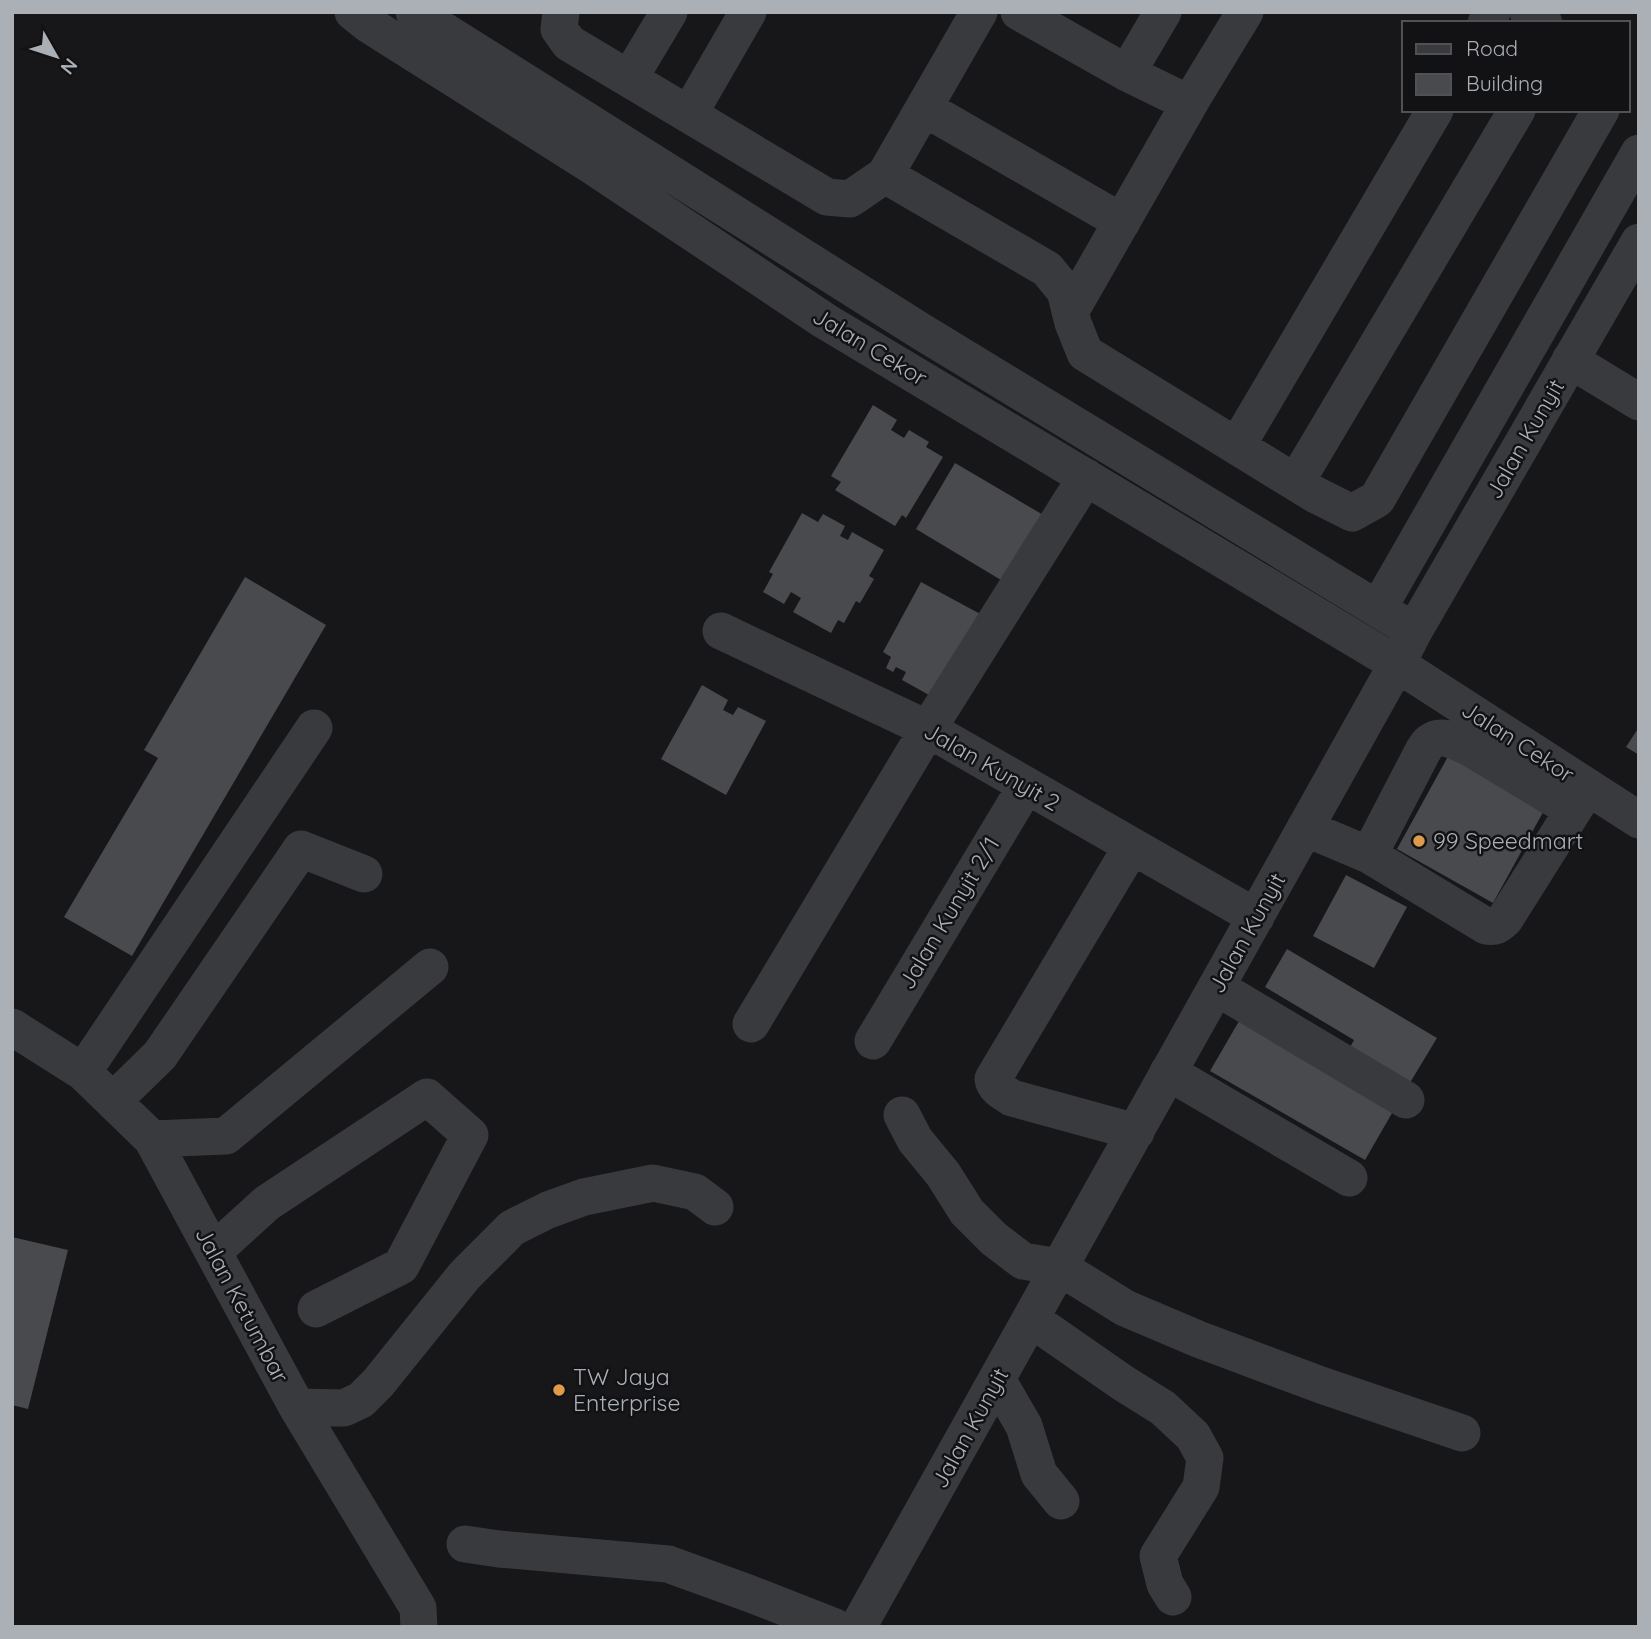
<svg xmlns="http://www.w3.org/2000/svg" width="1651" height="1639" viewBox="0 0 1651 1639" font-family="Quicksand,sans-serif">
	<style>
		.building { fill: #494a4d }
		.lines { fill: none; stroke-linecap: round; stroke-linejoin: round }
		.minor { stroke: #383a3d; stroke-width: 37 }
		.poi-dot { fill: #dd9b4b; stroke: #121214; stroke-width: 2.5 }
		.labels { text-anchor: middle; stroke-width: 5; stroke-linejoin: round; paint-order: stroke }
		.street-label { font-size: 23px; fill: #abb0b7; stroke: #121214 }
		.poi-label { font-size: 23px; fill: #abb0b7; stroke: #121214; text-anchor: start }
	</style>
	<rect width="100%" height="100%" fill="#171719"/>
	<!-- building -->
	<path class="building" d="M 873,405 L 897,420 L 891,430 L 904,438 L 909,430 L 929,442 L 926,447 L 943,457 L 906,518 L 902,515 L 895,526 L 835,490 L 841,482 L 831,476 Z
		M 955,463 L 1045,516 L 1006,583 L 916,529 Z
		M 802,513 L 818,522 L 823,514 L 845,526 L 840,536 L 848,540 L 852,532 L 884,550 L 869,576 L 874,579 L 860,603 L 856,601 L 844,623 L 838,620 L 831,633 L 793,612 L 801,598 L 791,592 L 784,604 L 763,592 L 773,574 L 769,572 Z
		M 245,577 L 326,625 L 132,956 L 64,917 L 158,758 L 144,750 Z
		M 921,582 L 984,616 L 938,700 L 902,680 L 906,672 L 896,667 L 893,672 L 886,668 L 891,657 L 883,652 Z
		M 702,685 L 728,700 L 723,710 L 733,715 L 738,707 L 766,721 L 726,795 L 661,759 Z
		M 1639,727 L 1639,755 L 1626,747 Z
		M 1451,751 L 1547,805 L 1493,903 L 1397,849 Z
		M 1346,875 L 1407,907 L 1374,968 L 1313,936 Z
		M 1287,949 L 1437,1038 L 1408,1086 L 1348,1051 L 1354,1040 L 1265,987 Z
		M 1242,1016 L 1399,1101 L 1365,1160 L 1210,1071 Z
		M 12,1237 L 68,1250 L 28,1409 L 12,1405 Z"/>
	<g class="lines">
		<!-- minor -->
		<path class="minor" d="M 353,12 L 368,24 L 591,165 L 825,321 L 1397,664 L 1639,820
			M 414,12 L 922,332 L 1414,631
			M 561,12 L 559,29 L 569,43 L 827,197 L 850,199 L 885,175 L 979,12
			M 1019,12 L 1127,73 L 1178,98 L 1192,99 L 1245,12
			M 1528,12 L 1544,23
			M 1486,23 L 1492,12
			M 1127,73 L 1163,12
			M 629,79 L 669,12
			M 924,108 L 1122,222
			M 689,114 L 748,12
			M 885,175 L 1047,269 L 1065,291 L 1073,323 L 1085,353 L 1316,495 L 1352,513 L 1377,499 L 1601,110
			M 1070,312 L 1192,99
			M 1570,360 L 1639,402
			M 1237,446 L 1435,110
			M 1296,482 L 1517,110
			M 1378,609 L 1639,153
			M 721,631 L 928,729 L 1256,917
			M 1305,828 L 1369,855 L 1486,926 C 1495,928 1499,925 1505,919 L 1588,787
			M 1132,846 L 993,1079 C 994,1088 1004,1093 1012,1098 L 1136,1132
			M 1369,855 L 1423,751 C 1425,748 1427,744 1430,742 C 1442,732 1459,743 1470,748 L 1573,810
			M 1216,987 L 1406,1100
			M 751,1024 L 928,729 L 1086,477
			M 12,1027 L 83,1072 L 152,1139 L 297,1407 L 418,1608 L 419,1627
			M 873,1041 L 1026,786
			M 83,1072 L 314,728
			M 1168,1072 L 1349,1178
			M 113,1101 L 160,1055 L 301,849 L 364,874
			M 902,1115 L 915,1140 L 943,1174 L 967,1212 L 994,1239 L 1023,1261 L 1059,1267 L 1125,1308 L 1198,1339 L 1321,1385 L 1462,1433
			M 152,1139 L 226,1136 L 430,967
			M 213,1252 L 267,1203 L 427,1097 L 470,1135 L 401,1266 L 316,1309
			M 1031,1319 L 1123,1383 L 1163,1408 L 1193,1436 L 1205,1458 L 1201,1487 L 1158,1556 L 1165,1584 L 1173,1597
			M 997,1379 L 1024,1426 L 1039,1474 L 1061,1501
			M 297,1407 L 344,1408 L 361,1400 L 378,1383 L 465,1275 L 512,1228 L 548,1210 L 584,1197 L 653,1183 L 695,1192 L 715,1207
			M 465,1544 L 499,1549 L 668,1564 L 748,1593 L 835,1627
			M 858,1627 L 1397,664 L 1414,631 L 1639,242"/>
	</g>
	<!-- markers -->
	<g class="poi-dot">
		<circle cx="1419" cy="841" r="7"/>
		<circle cx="559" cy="1390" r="7"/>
	</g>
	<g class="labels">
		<!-- street labels -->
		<g class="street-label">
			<text transform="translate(870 347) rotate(31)" y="8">Jalan Cekor</text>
			<text transform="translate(1525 439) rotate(-60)" y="8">Jalan Kunyit</text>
			<text transform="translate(1518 742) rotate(33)" y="8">Jalan Cekor</text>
			<text transform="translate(992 767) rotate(30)" y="8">Jalan Kunyit 2</text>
			<text transform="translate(949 913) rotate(-59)" y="8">Jalan Kunyit 2/1</text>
			<text transform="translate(1247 933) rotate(-61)" y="8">Jalan Kunyit</text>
			<text transform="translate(242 1305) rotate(62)" y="8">Jalan Ketumbar</text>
			<text transform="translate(970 1428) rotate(-61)" y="8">Jalan Kunyit</text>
		</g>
		<!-- poi labels -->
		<g class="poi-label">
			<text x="1433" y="849">99 Speedmart</text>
			<text x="573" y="1385">TW Jaya<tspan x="573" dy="26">Enterprise</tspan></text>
		</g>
	</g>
	<!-- border -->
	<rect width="1651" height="1639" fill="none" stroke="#abb0b7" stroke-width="28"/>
	<!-- legend -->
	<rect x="1402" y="21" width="228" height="91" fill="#121214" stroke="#4f5155" stroke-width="2"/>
	<rect x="1416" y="44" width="35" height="10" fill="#383a3d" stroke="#4f5155" stroke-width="2"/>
	<text x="1466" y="56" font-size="21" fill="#abb0b7">Road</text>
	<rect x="1416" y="74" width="35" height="21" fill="#494a4d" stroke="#4f5155" stroke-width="2"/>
	<text x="1466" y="91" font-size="21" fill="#abb0b7">Building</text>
	<!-- north arrow -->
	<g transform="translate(56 56) rotate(129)" stroke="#121214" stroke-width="5" paint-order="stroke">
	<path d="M0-5L12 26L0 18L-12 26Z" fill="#abb0b7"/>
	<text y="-10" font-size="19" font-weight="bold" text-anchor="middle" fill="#abb0b7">N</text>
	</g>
</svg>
